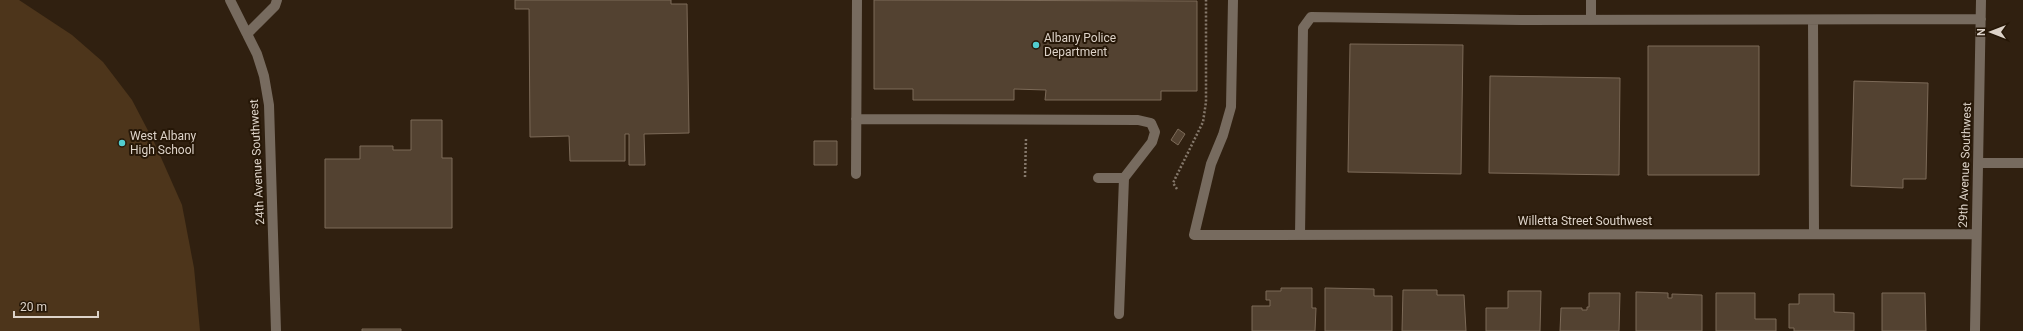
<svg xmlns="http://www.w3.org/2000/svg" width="2023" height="331" viewBox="0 0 2023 331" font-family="Roboto,sans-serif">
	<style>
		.green { fill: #4d351b }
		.building { fill: #534231; stroke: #7c6a58 }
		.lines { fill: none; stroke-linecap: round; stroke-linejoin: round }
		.path { stroke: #85786b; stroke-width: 2.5; stroke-dasharray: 2 2; stroke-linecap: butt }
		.minor { stroke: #776b5f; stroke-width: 10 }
		.poi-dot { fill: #52cdcf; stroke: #261707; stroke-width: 1.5 }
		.labels { text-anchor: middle; stroke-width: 4; stroke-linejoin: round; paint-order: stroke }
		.poi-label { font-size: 12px; fill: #ddd3c9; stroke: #261707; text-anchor: start }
		.street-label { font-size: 12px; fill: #ddd3c9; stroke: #261707 }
	</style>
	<rect width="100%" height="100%" fill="#302010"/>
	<!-- green -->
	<path class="green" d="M 0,0 L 19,0 L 72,35 L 103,62 L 132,100 L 155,144 L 182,205 L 194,268 L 200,331 L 0,331 Z"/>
	<!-- building -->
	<path class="building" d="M 515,0 L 671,0 L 671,4 L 687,4 L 689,133 L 644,134 L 645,165 L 629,165 L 629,134 L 625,134 L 625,161 L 570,161 L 569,136 L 530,137 L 529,9 L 515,9 Z
		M 874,0 L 1197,1 L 1197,91 L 1161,91 L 1161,100 L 1045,100 L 1046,90 L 1014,89 L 1014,100 L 913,100 L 913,89 L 874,89 Z
		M 1350,44 L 1463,45 L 1461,174 L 1348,172 Z
		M 1648,46 L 1759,46 L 1759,175 L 1648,175 Z
		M 1490,76 L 1620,78 L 1619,175 L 1489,173 Z
		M 1854,81 L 1928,83 L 1926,179 L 1903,179 L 1903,188 L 1851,186 Z
		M 411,120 L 442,120 L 442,158 L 452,158 L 452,228 L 325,228 L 325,159 L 360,159 L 360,146 L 393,146 L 393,150 L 411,150 Z
		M 1178,129 L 1185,134 L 1178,145 L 1171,140 Z
		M 814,141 L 837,141 L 837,165 L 814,165 Z
		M 1281,288 L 1312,288 L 1312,308 L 1316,308 L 1315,331 L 1252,331 L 1252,306 L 1270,306 L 1270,300 L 1266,300 L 1266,291 L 1281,291 Z
		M 1325,288 L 1374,289 L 1374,296 L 1392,296 L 1392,331 L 1325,331 Z
		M 1403,290 L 1437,290 L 1437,295 L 1464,295 L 1466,331 L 1402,331 Z
		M 1508,291 L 1541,291 L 1540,331 L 1486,331 L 1486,308 L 1508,308 Z
		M 1636,292 L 1668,293 L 1668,298 L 1672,298 L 1672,294 L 1702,295 L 1702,331 L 1636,331 Z
		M 1589,293 L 1620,293 L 1619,331 L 1560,331 L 1561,308 L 1582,308 L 1582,310 L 1587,310 L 1587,307 L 1589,307 Z
		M 1716,293 L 1755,293 L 1755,319 L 1776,319 L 1776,331 L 1716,331 Z
		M 1882,293 L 1925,293 L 1926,331 L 1882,331 Z
		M 1799,294 L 1834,294 L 1834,312 L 1854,313 L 1854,331 L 1794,331 L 1794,328 L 1789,328 L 1789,304 L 1799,304 Z
		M 362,329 L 401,329 L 401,331 L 362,331 Z"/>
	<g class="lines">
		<!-- path -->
		<path class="path" d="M 1025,177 L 1026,139
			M 1177,189 L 1173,183 L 1203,122 L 1206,102 L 1206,0"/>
		<!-- minor -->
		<path class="minor" d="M 230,0 L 257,54 L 264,76 L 269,105 L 276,331
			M 1233,0 L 1231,107 L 1223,135 L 1211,164 L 1194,235 L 1976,234
			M 1591,0 L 1591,20
			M 1813,21 L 1814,234
			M 247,34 L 275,6 L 277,0
			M 856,119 L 1138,120 L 1151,123 L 1155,132 L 1152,142 L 1124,178
			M 1980,163 L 2023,163
			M 856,174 L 857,0
			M 1098,178 L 1124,178 L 1119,314
			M 1300,235 L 1303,28 L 1311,17 L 1521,20 L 1981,19
			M 1975,331 L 1981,0"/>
	</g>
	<!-- markers -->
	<g class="poi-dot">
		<circle cx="1036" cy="45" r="4"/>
		<circle cx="122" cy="143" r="4"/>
	</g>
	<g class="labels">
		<!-- poi labels -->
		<g class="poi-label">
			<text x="1044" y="42">Albany Police<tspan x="1044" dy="14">Department</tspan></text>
			<text x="130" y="140">West Albany<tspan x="130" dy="14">High School</tspan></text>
		</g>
		<!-- street labels -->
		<g class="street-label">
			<text transform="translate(257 162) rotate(-93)" y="4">24th Avenue Southwest</text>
			<text transform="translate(1965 165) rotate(-88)" y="4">29th Avenue Southwest</text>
			<text x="1585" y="225">Willetta Street Southwest</text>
		</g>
	</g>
	<!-- north arrow -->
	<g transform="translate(1991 32) rotate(270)" stroke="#261707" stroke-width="3" paint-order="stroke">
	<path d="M0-3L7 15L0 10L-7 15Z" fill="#ddd3c9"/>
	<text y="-6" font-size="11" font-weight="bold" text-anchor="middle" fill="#ddd3c9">N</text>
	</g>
	<!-- scale -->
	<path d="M14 311v6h84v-6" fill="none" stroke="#ddd3c9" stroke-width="2"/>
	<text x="20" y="311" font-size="12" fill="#ddd3c9" stroke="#261707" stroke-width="3" paint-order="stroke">20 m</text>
</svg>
